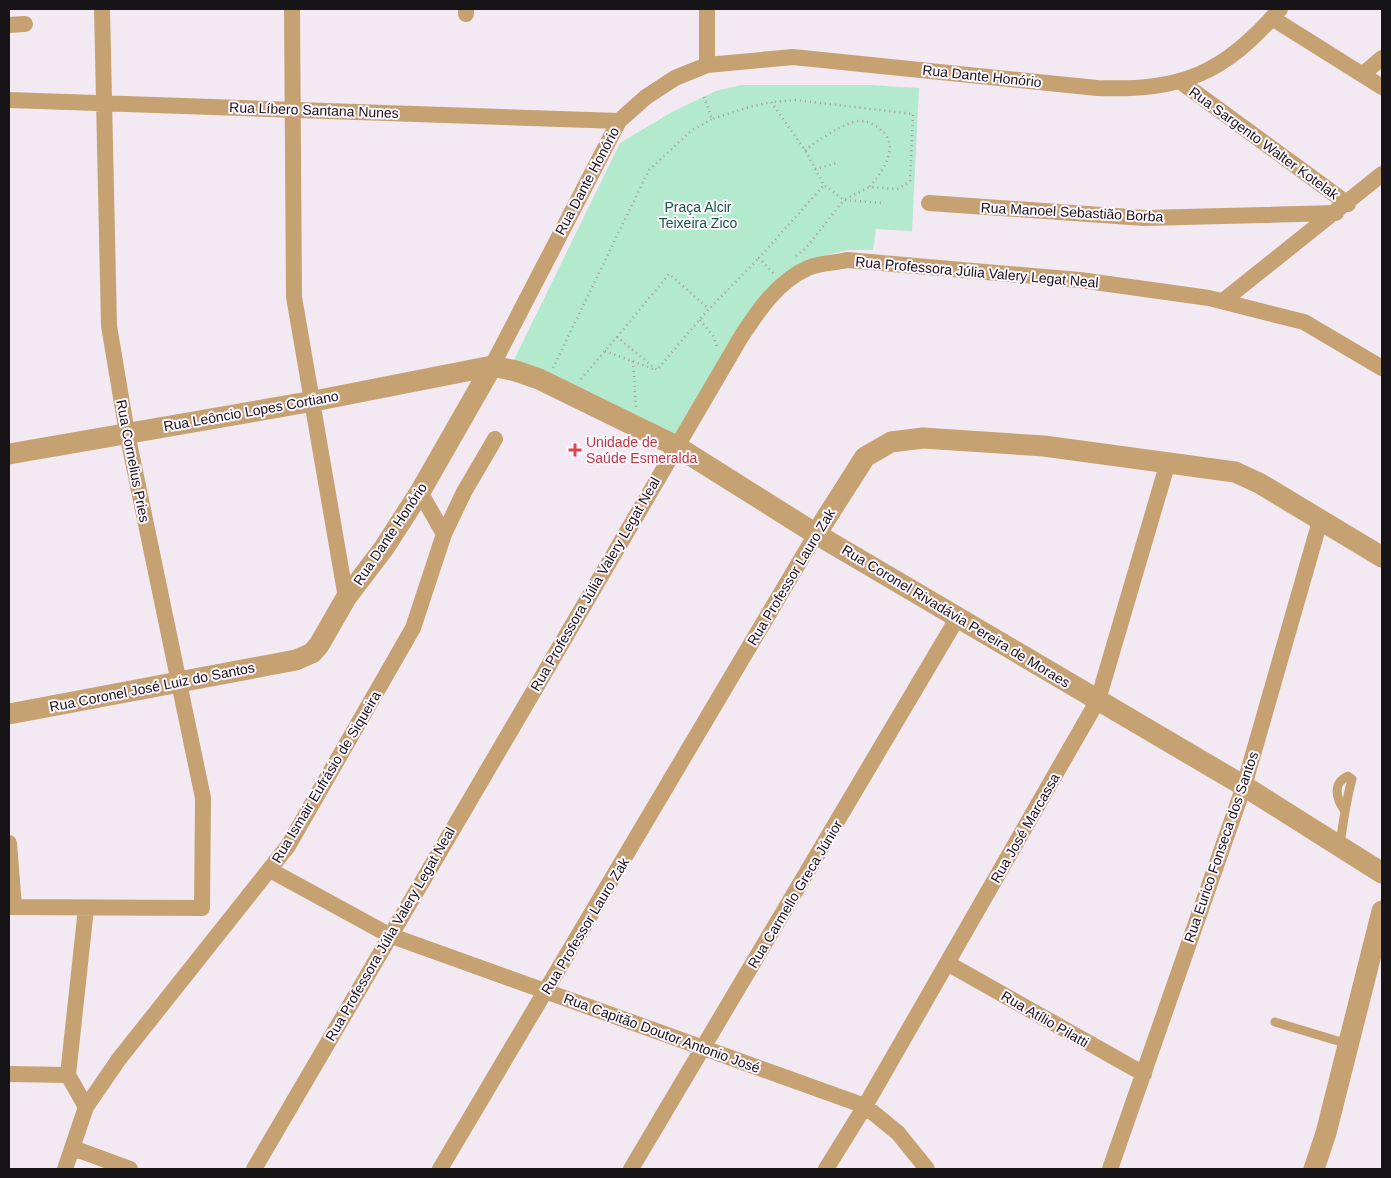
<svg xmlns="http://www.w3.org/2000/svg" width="1391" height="1178" viewBox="0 0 1391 1178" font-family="Arial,sans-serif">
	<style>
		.park { fill: #b3e9cd }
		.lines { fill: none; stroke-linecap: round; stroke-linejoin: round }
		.path { stroke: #a39ca3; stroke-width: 2.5; stroke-dasharray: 1 4; stroke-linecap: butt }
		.service { stroke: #c6a273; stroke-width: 9 }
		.minor { stroke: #c6a273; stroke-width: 16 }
		.tertiary { stroke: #c6a273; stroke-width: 21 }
		.health-dot { fill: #e0444e; stroke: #fff7ff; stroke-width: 2 }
		.labels { text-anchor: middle; stroke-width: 4; stroke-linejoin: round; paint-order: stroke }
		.street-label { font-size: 14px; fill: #171417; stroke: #fff7ff }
		.park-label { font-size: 14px; fill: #135a3f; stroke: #fff7ff }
		.health-label { font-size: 14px; fill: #be3a42; stroke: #fff7ff; text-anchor: start }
	</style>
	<rect width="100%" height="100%" fill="#f3e9f3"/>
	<!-- park -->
	<path class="park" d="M 741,85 L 871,85 L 919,88 L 912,231 L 876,229 L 873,250 L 847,250 L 808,260 L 781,277 L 675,436 L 513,362 L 620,143 L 672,112 L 716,91 Z"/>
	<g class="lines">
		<!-- path -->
		<path class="path" d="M 704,97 L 712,119 L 746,108 L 771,102
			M 795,100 L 913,114 L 910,181 L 898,189 L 869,187 L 844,200 L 824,185 L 805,150 L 771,102 Z
			M 805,150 C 818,141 845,121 860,121 C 868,121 875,125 881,130 C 901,146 882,173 869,187
			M 815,169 L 837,163
			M 796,256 L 806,248 L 844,200 L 882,203
			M 773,273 L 759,258 L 824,185
			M 700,320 L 713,336 L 717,347
			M 617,337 L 669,274 L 709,309
			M 605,351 L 653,369
			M 633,361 L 636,407
			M 553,368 L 649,170 L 691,131 L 712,119
			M 581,379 L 617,337 L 657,370 L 706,312 L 759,258"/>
		<!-- service -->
		<path class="service" d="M 1340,845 C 1343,822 1346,801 1352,779 L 1348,776 C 1332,783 1336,799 1345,811
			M 1275,1022 L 1348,1044"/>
		<!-- minor -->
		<path class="minor" d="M 292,9 L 294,297 L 346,598
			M 466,9 L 466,14
			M 1272,18 L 1382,87
			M 9,25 L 25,24
			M 707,65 L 707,9
			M 1363,74 L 1382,58
			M 1181,82 L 1348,204
			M 9,100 L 619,121
			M 929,203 L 1145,218 L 1336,213
			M 1223,301 L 1382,174
			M 492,366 L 619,121 L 646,97 L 675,78 L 707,65 L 793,57 L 1097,88 C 1183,91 1223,74 1280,9
			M 420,492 L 444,534
			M 9,843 L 14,907
			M 270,870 L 389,935 L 865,1106 L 898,1133 L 927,1169
			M 9,907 L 202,908 L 203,798 L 127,433 L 109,326 L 102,9
			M 947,963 L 1144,1074
			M 9,1074 L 68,1075
			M 86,1107 L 68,1075 L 86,908
			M 73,1148 L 130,1169
			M 65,1169 L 86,1107 L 119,1059 L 288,846 L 413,628 L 444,534 L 464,492 L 495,439
			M 254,1169 L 741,337 C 758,311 778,281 808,268 C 819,263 835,263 847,260 L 1080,280 L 1209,298 L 1304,322 L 1382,368
			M 440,1169 L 816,534
			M 631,1169 L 958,617
			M 826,1169 L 865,1106 L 1098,700 L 1168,462
			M 1110,1169 L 1244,786 L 1320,521"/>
		<!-- tertiary -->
		<path class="tertiary" d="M 9,454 L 314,401 L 492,366 L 516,371 L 539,379 L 676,446 L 816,534 L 1244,786 L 1382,873
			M 816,534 L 865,457 L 891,442 L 923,438 L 1044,446 L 1235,472 L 1259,483 L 1382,557
			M 9,714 L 296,660 L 312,653 L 319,645 L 346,598 L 384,548 L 420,492 L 492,366
			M 1314,1169 L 1326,1133 L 1382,911"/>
	</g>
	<!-- markers -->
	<path class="health-dot" d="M572.5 442.5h5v5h5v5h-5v5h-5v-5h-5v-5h5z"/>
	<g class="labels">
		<!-- street labels -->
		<g class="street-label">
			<text transform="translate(982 76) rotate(6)" y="5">Rua Dante Honório</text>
			<text transform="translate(314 110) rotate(2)" y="5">Rua Líbero Santana Nunes</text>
			<text transform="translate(1264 143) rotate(36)" y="5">Rua Sargento Walter Kotelak</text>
			<text transform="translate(587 181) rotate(-62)" y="5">Rua Dante Honório</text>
			<text transform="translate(1072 212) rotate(3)" y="5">Rua Manoel Sebastião Borba</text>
			<text transform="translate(977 272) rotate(5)" y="5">Rua Professora Júlia Valery Legat Neal</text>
			<text transform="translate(251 411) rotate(-10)" y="5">Rua Leôncio Lopes Cortiano</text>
			<text transform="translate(133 461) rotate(79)" y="5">Rua Cornelius Pries</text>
			<text transform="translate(390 534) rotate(-56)" y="5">Rua Dante Honório</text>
			<text transform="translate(791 577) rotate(-59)" y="5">Rua Professor Lauro Zak</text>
			<text transform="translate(595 584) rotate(-60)" y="5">Rua Professora Júlia Valery Legat Neal</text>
			<text transform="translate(956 616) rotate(31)" y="5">Rua Coronel Rivadávia Pereira de Moraes</text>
			<text transform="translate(152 687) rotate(-11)" y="5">Rua Coronel José Luiz do Santos</text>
			<text transform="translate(326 777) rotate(-59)" y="5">Rua Ismair Eufrásio de Siqueira</text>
			<text transform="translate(1025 828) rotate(-60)" y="5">Rua José Marcassa</text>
			<text transform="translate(1221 847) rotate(-71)" y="5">Rua Eurico Fonseca dos Santos</text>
			<text transform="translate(795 894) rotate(-59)" y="5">Rua Carmello Greca Júnior</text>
			<text transform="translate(585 926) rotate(-59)" y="5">Rua Professor Lauro Zak</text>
			<text transform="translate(390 934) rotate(-60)" y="5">Rua Professora Júlia Valery Legat Neal</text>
			<text transform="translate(1045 1019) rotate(30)" y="5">Rua Atílio Pilatti</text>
			<text transform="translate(662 1033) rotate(20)" y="5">Rua Capitão Doutor Antonio José</text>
		</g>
		<!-- park labels -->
		<g class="park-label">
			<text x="698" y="212">Praça Alcir<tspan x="698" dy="16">Teixeira Zico</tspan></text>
		</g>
		<!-- health labels -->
		<g class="health-label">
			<text x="586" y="447">Unidade de<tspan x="586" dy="16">Saúde Esmeralda</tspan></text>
		</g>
	</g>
	<!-- border -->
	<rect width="1391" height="1178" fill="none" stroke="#171417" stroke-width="20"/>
</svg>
